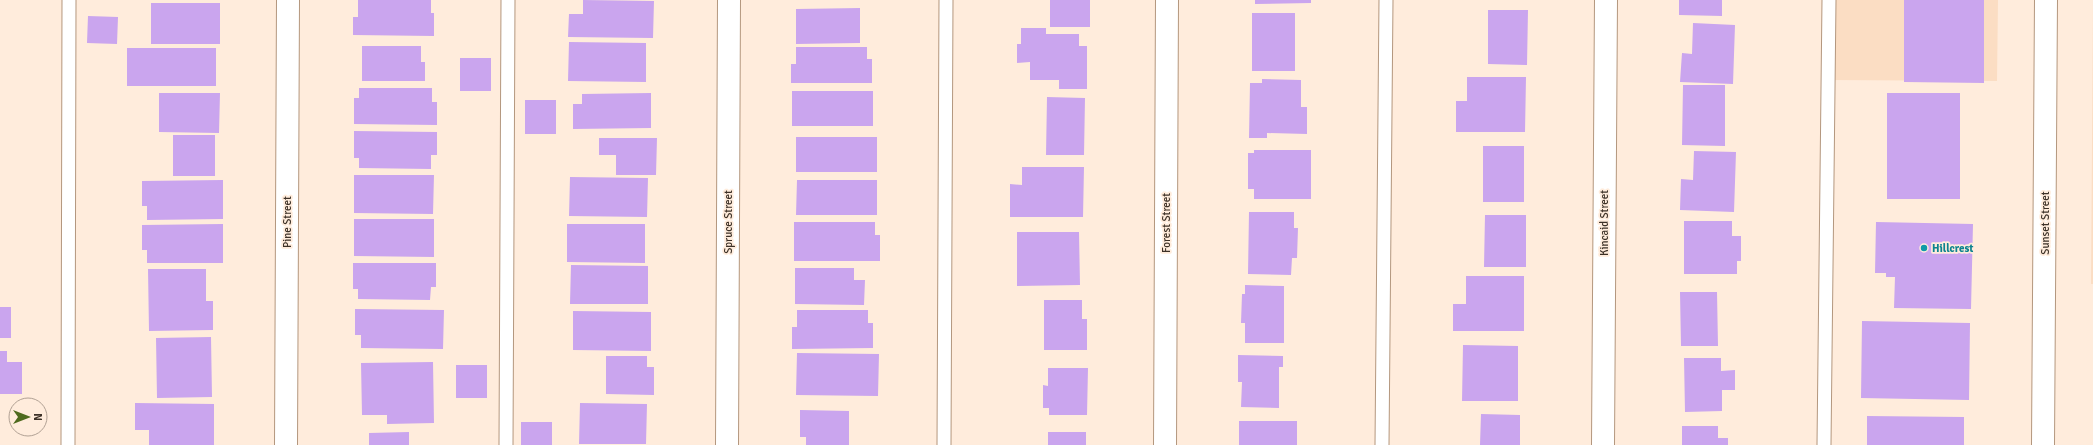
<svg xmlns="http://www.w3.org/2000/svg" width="2093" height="445" viewBox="0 0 2093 445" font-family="Signika,sans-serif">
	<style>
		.built { fill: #fbddc3 }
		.building { fill: #caa5ee }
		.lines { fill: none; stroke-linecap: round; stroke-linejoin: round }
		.lane-casing { stroke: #b4977e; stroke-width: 15 }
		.street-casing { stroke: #b4977e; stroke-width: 24 }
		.secondary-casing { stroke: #b4977e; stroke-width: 24 }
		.lane { stroke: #fff; stroke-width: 13 }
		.street { stroke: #fff; stroke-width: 22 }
		.secondary { stroke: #fff; stroke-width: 22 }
		.culture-dot { fill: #0f9aa8; stroke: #ffecdc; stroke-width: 1.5 }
		.labels { text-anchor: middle; stroke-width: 3.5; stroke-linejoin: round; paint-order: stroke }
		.street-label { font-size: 11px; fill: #3d3127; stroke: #ffecdc }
		.culture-label { font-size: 11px; font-weight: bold; fill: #0d838f; stroke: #ffecdc; text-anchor: start }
	</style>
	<rect width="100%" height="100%" fill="#ffecdc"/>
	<!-- built -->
	<path class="built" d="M 1829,0 L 1998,0 L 1997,81 L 1828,80 Z
		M 2093,0 L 2093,284 L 2091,284 Z"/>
	<!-- building -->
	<path class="building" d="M 358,0 L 431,0 L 431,13 L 434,13 L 434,36 L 353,35 L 353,17 L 358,17 Z
		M 583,0 L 654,1 L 653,38 L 568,37 L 569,14 L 583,14 Z
		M 1050,0 L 1090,0 L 1090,27 L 1050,27 Z
		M 1255,0 L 1311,0 L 1311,3 L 1255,4 Z
		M 1679,0 L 1722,0 L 1722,16 L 1679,15 Z
		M 1904,0 L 1984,0 L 1984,83 L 1904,82 Z
		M 151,3 L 220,3 L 220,44 L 151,44 Z
		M 860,8 L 860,43 L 796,44 L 796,9 Z
		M 1488,10 L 1528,10 L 1527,65 L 1488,64 Z
		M 1252,13 L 1295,13 L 1295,71 L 1252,71 Z
		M 88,16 L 118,17 L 117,44 L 87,43 Z
		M 1693,23 L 1735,25 L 1733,84 L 1680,82 L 1682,53 L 1692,54 Z
		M 1021,28 L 1046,28 L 1046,34 L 1079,34 L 1079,46 L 1087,46 L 1087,89 L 1059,89 L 1059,80 L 1030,80 L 1030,62 L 1017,63 L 1017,44 L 1021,44 Z
		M 569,42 L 646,43 L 646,82 L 568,81 Z
		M 362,46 L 421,46 L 421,62 L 425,62 L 425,81 L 362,81 Z
		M 796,47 L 867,47 L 867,59 L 872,59 L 872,83 L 791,83 L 791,64 L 796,64 Z
		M 127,48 L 216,48 L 216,86 L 127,86 Z
		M 460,58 L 491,58 L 491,91 L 460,91 Z
		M 1467,77 L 1526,77 L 1525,132 L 1456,132 L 1456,101 L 1467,101 Z
		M 1262,79 L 1301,80 L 1301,107 L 1307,107 L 1307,134 L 1267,133 L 1267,138 L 1249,138 L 1250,83 L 1262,83 Z
		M 1683,85 L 1725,85 L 1725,146 L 1682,145 Z
		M 359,88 L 432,88 L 432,102 L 437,102 L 437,125 L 354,124 L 354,98 L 359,98 Z
		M 792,91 L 873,91 L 873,126 L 792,126 Z
		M 159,93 L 220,93 L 219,133 L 159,132 Z
		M 651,93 L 651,128 L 573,129 L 573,104 L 582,104 L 582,94 Z
		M 1887,93 L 1960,93 L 1960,199 L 1887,199 Z
		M 1047,97 L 1085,98 L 1084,155 L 1046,155 Z
		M 525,100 L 556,100 L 556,134 L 525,134 Z
		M 354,131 L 437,132 L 437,155 L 431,155 L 431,169 L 359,168 L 359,158 L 354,158 Z
		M 173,135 L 215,135 L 215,176 L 173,176 Z
		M 796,137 L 877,137 L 877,172 L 796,172 Z
		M 599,138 L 657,138 L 656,175 L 616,175 L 616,155 L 599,155 Z
		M 1483,146 L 1524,146 L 1524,202 L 1483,202 Z
		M 1254,150 L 1311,150 L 1311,199 L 1254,199 L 1254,189 L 1248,189 L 1248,153 L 1254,153 Z
		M 1694,151 L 1736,152 L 1734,212 L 1680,210 L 1681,179 L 1693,180 Z
		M 1022,167 L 1084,167 L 1083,217 L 1010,217 L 1010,184 L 1022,185 Z
		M 354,175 L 434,175 L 433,214 L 354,213 Z
		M 570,177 L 648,178 L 647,217 L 569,216 Z
		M 223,180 L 223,219 L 147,220 L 147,206 L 142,206 L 142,181 Z
		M 797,180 L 877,180 L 877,215 L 796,215 Z
		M 1249,212 L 1294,212 L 1294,228 L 1298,228 L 1297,258 L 1292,258 L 1291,275 L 1248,274 Z
		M 1485,215 L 1526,215 L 1526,267 L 1484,267 Z
		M 354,219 L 434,219 L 434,257 L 354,256 Z
		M 1684,221 L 1732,221 L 1732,236 L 1741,236 L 1741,261 L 1737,261 L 1737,274 L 1684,274 Z
		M 794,222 L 875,222 L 875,235 L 880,235 L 880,261 L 794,261 Z
		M 1876,222 L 1973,224 L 1971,309 L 1894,308 L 1895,277 L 1886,277 L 1886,273 L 1875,273 Z
		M 223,224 L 223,263 L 147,263 L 147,250 L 142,250 L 142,225 Z
		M 567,224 L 645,224 L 645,263 L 567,262 Z
		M 1017,232 L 1079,232 L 1080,285 L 1017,286 Z
		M 353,263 L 436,263 L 436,287 L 431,287 L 430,300 L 358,299 L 358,289 L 353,289 Z
		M 571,265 L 648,266 L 648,304 L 570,304 Z
		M 795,268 L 854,268 L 854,280 L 865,280 L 864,305 L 795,304 Z
		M 148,269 L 206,269 L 206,301 L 213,301 L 213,330 L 149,331 Z
		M 1466,276 L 1524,276 L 1524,331 L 1453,331 L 1453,304 L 1466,304 Z
		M 1245,285 L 1284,286 L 1284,343 L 1245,343 L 1245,323 L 1241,323 L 1242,294 L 1245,294 Z
		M 1680,292 L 1717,292 L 1718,346 L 1681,346 Z
		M 1044,300 L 1082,300 L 1082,319 L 1087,319 L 1087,350 L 1044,350 Z
		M 0,307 L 11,307 L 11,338 L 0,338 Z
		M 355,309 L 444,310 L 443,349 L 361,348 L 361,335 L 355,335 Z
		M 797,310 L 868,310 L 868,323 L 873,323 L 873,348 L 792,349 L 792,327 L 797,327 Z
		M 573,311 L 651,312 L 651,351 L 573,350 Z
		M 1862,321 L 1970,323 L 1969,400 L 1861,398 Z
		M 211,337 L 212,397 L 157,398 L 156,338 Z
		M 1463,345 L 1518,346 L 1518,401 L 1462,401 Z
		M 0,351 L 7,351 L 7,362 L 22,362 L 22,394 L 0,394 Z
		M 797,353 L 879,354 L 878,396 L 796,395 Z
		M 1238,355 L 1283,356 L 1283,367 L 1279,367 L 1279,408 L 1241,407 L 1242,382 L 1238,382 Z
		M 606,356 L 647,356 L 647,367 L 654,367 L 654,395 L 606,394 Z
		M 1684,358 L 1721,358 L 1721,371 L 1735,370 L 1735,390 L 1722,390 L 1722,411 L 1685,412 Z
		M 433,362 L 434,423 L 387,424 L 387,415 L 362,415 L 361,363 Z
		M 456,365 L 487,365 L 487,398 L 456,398 Z
		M 1048,368 L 1088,368 L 1087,415 L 1049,415 L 1049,408 L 1043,408 L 1043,385 L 1048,386 Z
		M 135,403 L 214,404 L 214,445 L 149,445 L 149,430 L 135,430 Z
		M 580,403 L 647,404 L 646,444 L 579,444 Z
		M 800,410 L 849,411 L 849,445 L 806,445 L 806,437 L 800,437 Z
		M 1481,414 L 1520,415 L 1520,445 L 1480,445 Z
		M 1867,416 L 1964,417 L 1964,445 L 1867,445 Z
		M 1239,421 L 1297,421 L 1297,445 L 1239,445 Z
		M 521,422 L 552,422 L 552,445 L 521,445 Z
		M 1682,426 L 1718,426 L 1718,438 L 1728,438 L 1728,445 L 1682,445 Z
		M 409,432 L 409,445 L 369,445 L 369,433 Z
		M 1048,432 L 1086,432 L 1086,445 L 1048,445 Z"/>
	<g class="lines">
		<!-- lane casing -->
		<g class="lane-casing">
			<path id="lane" d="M 68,445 L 69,0
				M 506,445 L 508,0
				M 944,445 L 946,0
				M 1382,445 L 1386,0
				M 1824,445 L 1829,0"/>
		</g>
		<!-- street casing -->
		<g class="street-casing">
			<path id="street" d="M 286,445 L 288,0
				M 727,445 L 729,0
				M 1165,445 L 1167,0
				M 2043,445 L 2046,0"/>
		</g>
		<!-- secondary casing -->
		<g class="secondary-casing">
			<path id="secondary" d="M 1603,445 L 1606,0"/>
		</g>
		<!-- lane -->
		<use href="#lane" class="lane"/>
		<!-- street -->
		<use href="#street" class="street"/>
		<!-- secondary -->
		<use href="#secondary" class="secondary"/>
	</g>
	<!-- markers -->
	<circle class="culture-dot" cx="1924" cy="248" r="4"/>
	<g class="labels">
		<!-- street labels -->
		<g class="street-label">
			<text transform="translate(287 222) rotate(-90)" y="4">Pine Street</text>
			<text transform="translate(728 222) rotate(-90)" y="4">Spruce Street</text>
			<text transform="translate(1166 223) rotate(-90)" y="4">Forest Street</text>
			<text transform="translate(1604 223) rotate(-90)" y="4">Kincaid Street</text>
			<text transform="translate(2045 223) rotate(-90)" y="4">Sunset Street</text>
		</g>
		<!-- culture labels -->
		<g class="culture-label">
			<text x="1932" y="252">Hillcrest</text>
		</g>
	</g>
	<!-- north arrow -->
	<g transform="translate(28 417) rotate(90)"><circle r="19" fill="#ffecdc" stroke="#b1a194"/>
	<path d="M0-3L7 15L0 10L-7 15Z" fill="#4e6a1e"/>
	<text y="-6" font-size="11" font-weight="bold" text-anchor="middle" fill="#3d3127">N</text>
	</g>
</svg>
